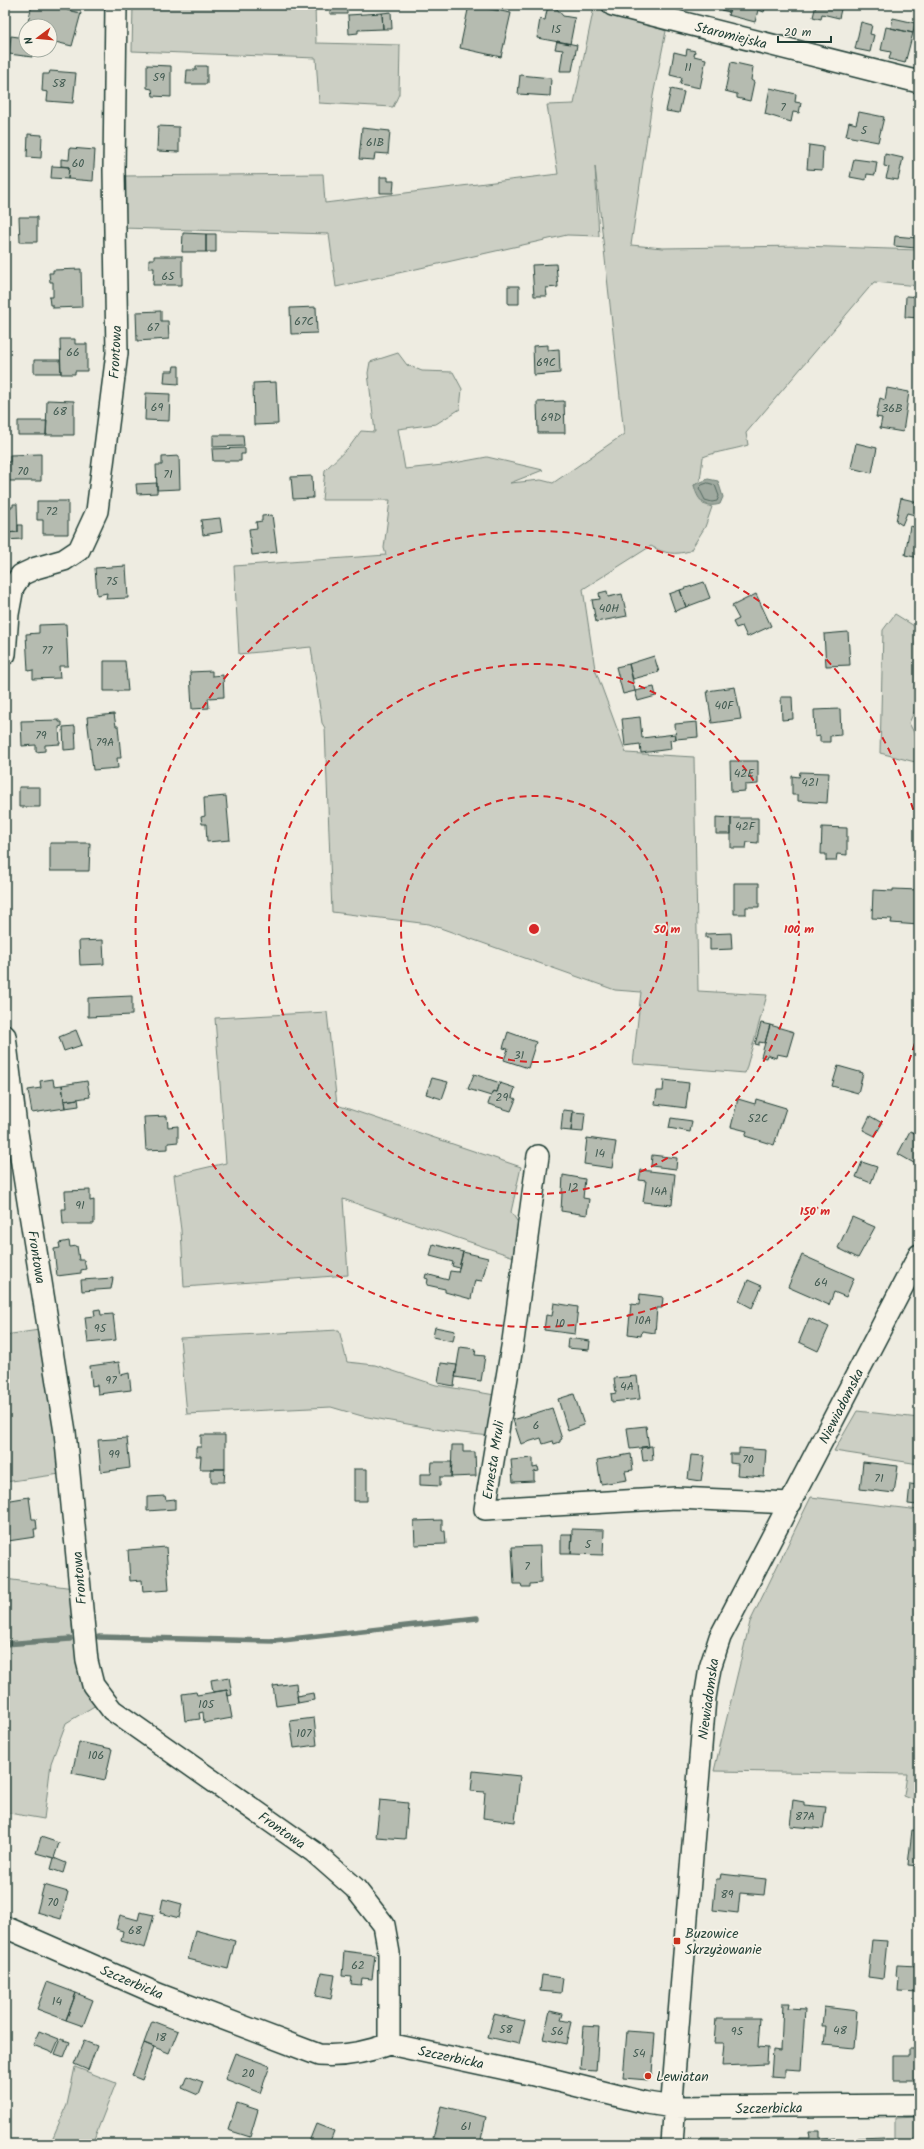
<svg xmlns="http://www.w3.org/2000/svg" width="924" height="2149" viewBox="0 0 924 2149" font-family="Kalam,sans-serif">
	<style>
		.green { fill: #cccfc4; stroke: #76867c }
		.water { fill: #9fa99f; stroke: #6c7e74 }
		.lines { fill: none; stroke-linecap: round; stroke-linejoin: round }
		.shore { stroke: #52685f; stroke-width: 1 }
		.stream { stroke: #6c7e74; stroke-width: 5.5 }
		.building { fill: #b5bbb0; stroke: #1f3d34 }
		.minor-casing { stroke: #1f3d34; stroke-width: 24 }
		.minor { stroke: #f7f3e8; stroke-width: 21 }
		.ring { fill: none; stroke: #d62828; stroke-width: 2; stroke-dasharray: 7 5 }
		.poi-dot { fill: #c8321e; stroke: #f7f3e8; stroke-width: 1.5 }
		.labels { text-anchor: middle; stroke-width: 3.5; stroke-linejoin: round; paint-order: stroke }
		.number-label { font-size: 12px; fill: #445c53 }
		.street-label { font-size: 14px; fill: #1f3d34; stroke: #f7f3e8 }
		.poi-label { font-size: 14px; fill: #1f3d34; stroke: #f7f3e8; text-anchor: start }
		.centre { fill: #d62828; stroke: #f7f3e8; stroke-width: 2 }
		.ring-label { font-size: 12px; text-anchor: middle; font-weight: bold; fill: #d62828; stroke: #f7f3e8; stroke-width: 3.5; stroke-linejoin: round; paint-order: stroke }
	</style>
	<rect width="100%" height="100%" fill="#eeece1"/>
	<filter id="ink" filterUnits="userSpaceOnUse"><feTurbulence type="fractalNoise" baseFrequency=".025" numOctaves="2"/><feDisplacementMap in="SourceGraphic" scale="8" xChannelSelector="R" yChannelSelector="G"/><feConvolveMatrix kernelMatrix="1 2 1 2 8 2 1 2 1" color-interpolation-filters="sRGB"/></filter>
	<g filter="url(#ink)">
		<!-- green -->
		<path class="green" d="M 133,5 L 315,5 L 316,43 L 400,45 L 399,94 L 393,107 L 319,103 L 316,58 L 132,51 Z
			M 594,7 L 666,31 L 653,96 L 631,245 L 663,248 L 802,246 L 919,250 L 919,286 L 874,282 L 746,433 L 748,445 C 733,450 718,451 703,457 L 700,481 L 694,485 L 703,504 L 712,507 L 705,527 L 690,551 C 674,555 665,554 651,546 L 583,589 L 595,669 L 626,753 L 694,757 L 698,991 L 767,995 L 745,1073 L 633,1064 L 641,992 L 615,990 L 429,924 L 332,912 L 325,728 L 322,723 L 311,647 L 239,654 L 234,566 L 386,555 L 384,548 L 390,500 L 322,500 L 325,470 L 350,446 L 361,431 L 375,432 L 368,373 L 370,362 L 398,353 L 407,365 L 422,371 L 453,372 L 462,389 L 460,409 L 436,424 L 398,429 L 405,469 L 443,465 L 487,457 L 543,470 L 510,483 L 541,480 L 553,483 L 624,434 L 595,166 L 599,236 L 567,235 L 336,287 L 329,234 L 122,228 L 124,176 L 323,174 L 325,203 L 558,174 L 547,105 L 574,104 Z
			M 895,614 L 919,629 L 919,701 L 909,723 L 919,742 L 919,763 L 880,753 L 883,630 Z
			M 327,1012 L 337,1105 L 521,1167 L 511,1212 L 521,1227 L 517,1258 L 343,1199 L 348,1275 L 184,1287 L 181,1230 L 174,1175 L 226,1163 L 215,1018 Z
			M 39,1330 L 60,1474 L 5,1482 L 5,1335 Z
			M 339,1330 L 347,1362 L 375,1365 L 436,1385 L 495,1395 L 490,1436 L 453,1432 L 362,1416 L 331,1407 L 187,1414 L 180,1338 Z
			M 857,1411 L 919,1418 L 919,1464 L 834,1451 Z
			M 811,1497 L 919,1510 L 919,1802 L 904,1796 L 907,1774 L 714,1771 L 750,1622 Z
			M 5,1579 L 74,1588 L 72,1627 L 82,1680 L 96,1705 L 66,1723 L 51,1763 L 44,1819 L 9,1813 L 5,1815 Z
			M 75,2067 L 116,2083 L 92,2144 L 50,2144 L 67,2105 Z
			M 919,2117 L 919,2144 L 895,2144 L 895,2118 Z"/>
		<!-- water -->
		<path class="water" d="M 708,479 L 718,481 L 723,497 L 720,504 C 704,509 697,499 694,485 Z"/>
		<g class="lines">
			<!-- shore -->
			<path class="shore" d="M 708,483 L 715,485 L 719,496 L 717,501 L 712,502 L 705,500 L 699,488 L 702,485 Z"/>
			<!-- stream -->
			<path class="stream" d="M 99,1637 L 274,1641 L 477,1618
				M 5,1644 L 70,1639"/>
		</g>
		<!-- building -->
		<path class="building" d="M 32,5 L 45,5 L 59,8 L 59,5 L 68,5 L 67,10 L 81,13 L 72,46 L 51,41 L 53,33 L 50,32 L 50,26 L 27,26 Z
			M 330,5 L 347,5 L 347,14 L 330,14 Z
			M 469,5 L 511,13 L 501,57 L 460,48 Z
			M 723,5 L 731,5 L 729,12 L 721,10 Z
			M 731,5 L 766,5 L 764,12 L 758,10 L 755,22 L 728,15 Z
			M 816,5 L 842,5 L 839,18 L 822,14 L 821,19 L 813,17 Z
			M 553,8 L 557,9 L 563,16 L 575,18 L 570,44 L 537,38 L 540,19 L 545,20 L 547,10 Z
			M 391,12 L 392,29 L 383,29 L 382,13 Z
			M 382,13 L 383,29 L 358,30 L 358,33 L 349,34 L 348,15 Z
			M 893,18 L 915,23 L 913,33 L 891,28 Z
			M 861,22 L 872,25 L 870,34 L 874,35 L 870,52 L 855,49 Z
			M 886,27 L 913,33 L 905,63 L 889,59 L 891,52 L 881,50 Z
			M 11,36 L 26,38 L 26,50 L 33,50 L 32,57 L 9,54 Z
			M 557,41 L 577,45 L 572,71 L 560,71 L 563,50 L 555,49 Z
			M 687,49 L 695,51 L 694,56 L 706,59 L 700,88 L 680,84 L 682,78 L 670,75 L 674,52 L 686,55 Z
			M 731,62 L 753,67 L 751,80 L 754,82 L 750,101 L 737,98 L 737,94 L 725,91 Z
			M 147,65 L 171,66 L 171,97 L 153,96 L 152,89 L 147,88 Z
			M 196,66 L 207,66 L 207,84 L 186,84 L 187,70 L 196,70 Z
			M 50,71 L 76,73 L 73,103 L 47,101 L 48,92 L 42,91 L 43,74 L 49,74 Z
			M 520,75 L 551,78 L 550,96 L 518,94 Z
			M 770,88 L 796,94 L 795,102 L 801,103 L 799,113 L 793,112 L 791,122 L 765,114 Z
			M 671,89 L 684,92 L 679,113 L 666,111 Z
			M 859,112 L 884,117 L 878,142 L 846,136 L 849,122 L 856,124 Z
			M 158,126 L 179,127 L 179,152 L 157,151 Z
			M 362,128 L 390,131 L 388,154 L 375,153 L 374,160 L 359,159 Z
			M 28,134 L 42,135 L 41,158 L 27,157 Z
			M 809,145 L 823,147 L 822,170 L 807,169 Z
			M 70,148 L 95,150 L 93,181 L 68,179 L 69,167 L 61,166 L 61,159 L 69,160 Z
			M 885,154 L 903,158 L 898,180 L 886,178 L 889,167 L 884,166 Z
			M 854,159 L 877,162 L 875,175 L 867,174 L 866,180 L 850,177 Z
			M 52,166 L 69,167 L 68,179 L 51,178 Z
			M 380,177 L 388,177 L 388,181 L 394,181 L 393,193 L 380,193 Z
			M 19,217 L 37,217 L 37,242 L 20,242 Z
			M 917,230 L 919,230 L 919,244 L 916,244 Z
			M 183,233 L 206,234 L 206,252 L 182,252 Z
			M 206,234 L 216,234 L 216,252 L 206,252 Z
			M 895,236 L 917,238 L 916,248 L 894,246 Z
			M 154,256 L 182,256 L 182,285 L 153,285 L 154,268 L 149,268 L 149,259 L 154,259 Z
			M 556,264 L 558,287 L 546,288 L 547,296 L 534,296 L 532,265 Z
			M 81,269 L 82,307 L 53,308 L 53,305 L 50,305 L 49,297 L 53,297 L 53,282 L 50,282 L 49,273 L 53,273 L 53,270 Z
			M 508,286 L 519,286 L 519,304 L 508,304 Z
			M 906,296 L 919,297 L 919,318 L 905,317 Z
			M 316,307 L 317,333 L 291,334 L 290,308 Z
			M 161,311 L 161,321 L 168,321 L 169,339 L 137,341 L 136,312 Z
			M 60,339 L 75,339 L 75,344 L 87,344 L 87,371 L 75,371 L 75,374 L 61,374 Z
			M 548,345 L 548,350 L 559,349 L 560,373 L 534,375 L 533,346 Z
			M 34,360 L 60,360 L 61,373 L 34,373 Z
			M 174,366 L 179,366 L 179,384 L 164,383 L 165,371 L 173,371 Z
			M 276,382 L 278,424 L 254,425 L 253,383 Z
			M 887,388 L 909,392 L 903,432 L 880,428 L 882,418 L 876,417 L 880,398 L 885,400 Z
			M 146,393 L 170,394 L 169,421 L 145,420 Z
			M 47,400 L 74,401 L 74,435 L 46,435 Z
			M 564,401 L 565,433 L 538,433 L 537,402 Z
			M 18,421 L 47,421 L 46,435 L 18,435 Z
			M 213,435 L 243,435 L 244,446 L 213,447 Z
			M 856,443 L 877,448 L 872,473 L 851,468 Z
			M 245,448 L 245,454 L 241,454 L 241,461 L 213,461 L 212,449 Z
			M 41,454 L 41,481 L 5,481 L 5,462 L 10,462 L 10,455 Z
			M 179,456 L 180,489 L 157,490 L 156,465 L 162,465 L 162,457 Z
			M 312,476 L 313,498 L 293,499 L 291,477 Z
			M 157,483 L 157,493 L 137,494 L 136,484 Z
			M 901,498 L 918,502 L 915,515 L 907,513 L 902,525 L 896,521 Z
			M 37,501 L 68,501 L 68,534 L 43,534 L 43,520 L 37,520 Z
			M 13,504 L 17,504 L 18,532 L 5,533 L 5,507 L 13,507 Z
			M 272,515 L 277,552 L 252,555 L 249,529 L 257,528 L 256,522 L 262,521 L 262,516 Z
			M 220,518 L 222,532 L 203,535 L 201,520 Z
			M 18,525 L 22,525 L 22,539 L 6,540 L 6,533 L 18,532 Z
			M 910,526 L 919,528 L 919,558 L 905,555 Z
			M 126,566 L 128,598 L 106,599 L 107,593 L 97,595 L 95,568 Z
			M 704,582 L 710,598 L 686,607 L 680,590 Z
			M 680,590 L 686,607 L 675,611 L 669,594 Z
			M 607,591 L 608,597 L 622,594 L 627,616 L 596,622 L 592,600 L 600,599 L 599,593 Z
			M 756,594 L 771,626 L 747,637 L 742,626 L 736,628 L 733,622 L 739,619 L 732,606 Z
			M 66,624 L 68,666 L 59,666 L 60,678 L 33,679 L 33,670 L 28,671 L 26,634 L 39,633 L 39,625 Z
			M 848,632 L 850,665 L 826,666 L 824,634 Z
			M 654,656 L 659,672 L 633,679 L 629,664 Z
			M 104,661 L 125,661 L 128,691 L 104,691 Z
			M 629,664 L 635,691 L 623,694 L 616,667 Z
			M 212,671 L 212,676 L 223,675 L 224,697 L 208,698 L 209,708 L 192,709 L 190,672 Z
			M 654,687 L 656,696 L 638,701 L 635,691 Z
			M 735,687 L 741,719 L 712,723 L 707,691 Z
			M 781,697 L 792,697 L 793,719 L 782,720 Z
			M 840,709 L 841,735 L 830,736 L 830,742 L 820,742 L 820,736 L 815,737 L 814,710 Z
			M 918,709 L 919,709 L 919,725 L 917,725 Z
			M 114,714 L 116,726 L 118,726 L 121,758 L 117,758 L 118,768 L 93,770 L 87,717 Z
			M 640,717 L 642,738 L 675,734 L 676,739 L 670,740 L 671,749 L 641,753 L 640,744 L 625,746 L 622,719 Z
			M 59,720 L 59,722 L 62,722 L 62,726 L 59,727 L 60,744 L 45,745 L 45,751 L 36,752 L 36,745 L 22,746 L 21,721 Z
			M 697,722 L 698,737 L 676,739 L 675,724 Z
			M 75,726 L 76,749 L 64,750 L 63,727 Z
			M 730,761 L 758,761 L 758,784 L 745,785 L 745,791 L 731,792 Z
			M 800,772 L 829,773 L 827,803 L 798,801 L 798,795 L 792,795 L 792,776 L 799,777 Z
			M 19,787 L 40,787 L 40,807 L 19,807 Z
			M 226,796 L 230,840 L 207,842 L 206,824 L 202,824 L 201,817 L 205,816 L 204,798 Z
			M 716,817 L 731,818 L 731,834 L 716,834 Z
			M 731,818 L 758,818 L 758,843 L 747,842 L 746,848 L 731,848 Z
			M 822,827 L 847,828 L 847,855 L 837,854 L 836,861 L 826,861 L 826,854 L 821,854 Z
			M 50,843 L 90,843 L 89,871 L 50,871 Z
			M 734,883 L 759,883 L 759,907 L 746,907 L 746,914 L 734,914 Z
			M 893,889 L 919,890 L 919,925 L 891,923 L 892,919 L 872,918 L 873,890 L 893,891 Z
			M 731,933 L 732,949 L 710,950 L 710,938 L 706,938 L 706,934 Z
			M 103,940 L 104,964 L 80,965 L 79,941 Z
			M 132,996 L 132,1015 L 88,1017 L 88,998 Z
			M 761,1023 L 770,1025 L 765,1043 L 759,1042 L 759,1045 L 755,1044 Z
			M 770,1025 L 794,1032 L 787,1056 L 777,1054 L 776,1058 L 767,1055 L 766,1058 L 761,1057 Z
			M 76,1030 L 82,1045 L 64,1051 L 59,1037 Z
			M 508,1032 L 536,1042 L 528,1068 L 504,1060 L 508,1049 L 503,1048 Z
			M 838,1066 L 863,1073 L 858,1093 L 832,1086 Z
			M 474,1074 L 500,1083 L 497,1092 L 493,1091 L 491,1096 L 468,1089 Z
			M 432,1078 L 448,1082 L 442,1099 L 426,1094 Z
			M 53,1079 L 54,1086 L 62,1085 L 65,1108 L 32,1113 L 28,1090 L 41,1088 L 40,1081 Z
			M 664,1080 L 689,1083 L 686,1108 L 655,1104 L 657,1091 L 663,1091 Z
			M 87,1081 L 90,1097 L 64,1101 L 62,1085 Z
			M 500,1083 L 515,1088 L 512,1097 L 516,1099 L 511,1111 L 488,1104 L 493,1091 L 497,1092 Z
			M 78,1099 L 79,1106 L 65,1108 L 64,1101 Z
			M 738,1099 L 755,1104 L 756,1099 L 786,1108 L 774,1145 L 745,1136 L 747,1131 L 731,1127 Z
			M 563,1110 L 573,1111 L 571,1131 L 561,1130 Z
			M 573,1112 L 585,1113 L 583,1132 L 571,1131 Z
			M 167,1116 L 168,1127 L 178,1126 L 178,1142 L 168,1143 L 168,1149 L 146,1150 L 144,1117 Z
			M 870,1116 L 882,1123 L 875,1136 L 863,1130 Z
			M 671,1118 L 692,1121 L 690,1132 L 669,1128 Z
			M 910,1131 L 919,1135 L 919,1166 L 898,1154 Z
			M 587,1138 L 616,1142 L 612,1168 L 584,1164 Z
			M 652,1155 L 677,1158 L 676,1169 L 651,1166 Z
			M 862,1162 L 877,1167 L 871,1183 L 856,1177 Z
			M 641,1170 L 675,1174 L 672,1205 L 643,1202 L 646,1181 L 639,1180 Z
			M 563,1175 L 585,1179 L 583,1198 L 589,1199 L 587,1215 L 561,1211 Z
			M 90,1190 L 90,1201 L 94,1200 L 94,1224 L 63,1224 L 62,1209 L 66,1209 L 65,1191 Z
			M 852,1217 L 875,1227 L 858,1258 L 838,1248 Z
			M 69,1241 L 70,1247 L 77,1246 L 79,1260 L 84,1260 L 86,1269 L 81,1270 L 81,1273 L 57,1276 L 54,1249 L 60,1248 L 59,1243 Z
			M 433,1244 L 463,1252 L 459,1268 L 452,1266 L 453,1262 L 430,1256 Z
			M 463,1252 L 488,1258 L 482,1281 L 475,1280 L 471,1299 L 445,1292 L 445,1289 L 427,1285 L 428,1279 L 425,1278 L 426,1274 L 448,1280 L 450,1271 L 458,1272 Z
			M 802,1255 L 854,1278 L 846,1297 L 834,1292 L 829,1305 L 788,1287 Z
			M 113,1278 L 111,1289 L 82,1291 L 81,1280 Z
			M 748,1280 L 762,1286 L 752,1308 L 739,1301 Z
			M 640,1294 L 663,1297 L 662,1308 L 657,1308 L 655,1333 L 642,1331 L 641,1336 L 628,1334 L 631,1304 L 639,1305 Z
			M 554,1303 L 578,1307 L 575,1334 L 544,1330 L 546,1315 L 552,1316 Z
			M 100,1309 L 101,1315 L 113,1314 L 116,1340 L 88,1343 L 85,1317 L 95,1316 L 94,1310 Z
			M 809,1318 L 829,1327 L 818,1351 L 799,1342 Z
			M 435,1327 L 455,1331 L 453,1341 L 433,1337 Z
			M 568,1338 L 590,1341 L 589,1350 L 567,1348 Z
			M 460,1347 L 476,1349 L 475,1355 L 485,1356 L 481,1381 L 455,1377 Z
			M 119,1362 L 121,1375 L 129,1373 L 131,1390 L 98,1394 L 97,1385 L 92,1386 L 90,1366 Z
			M 441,1363 L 457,1365 L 454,1386 L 438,1383 Z
			M 637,1376 L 640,1399 L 612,1402 L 611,1394 L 616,1393 L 614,1378 Z
			M 574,1394 L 584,1425 L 568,1431 L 558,1399 Z
			M 552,1408 L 562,1439 L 560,1440 L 560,1442 L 554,1444 L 553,1441 L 543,1444 L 541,1438 L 521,1444 L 513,1420 Z
			M 646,1426 L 649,1447 L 630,1449 L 627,1428 Z
			M 201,1435 L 225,1435 L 225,1469 L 200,1469 L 201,1456 L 196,1456 L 196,1447 L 201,1447 Z
			M 127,1438 L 130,1468 L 101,1472 L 98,1440 Z
			M 452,1445 L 463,1445 L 463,1452 L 475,1452 L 476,1476 L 451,1477 Z
			M 652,1446 L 653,1460 L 643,1461 L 641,1447 Z
			M 739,1448 L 766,1450 L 764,1477 L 737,1475 L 738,1464 L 730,1463 L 730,1454 L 739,1454 Z
			M 631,1454 L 633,1470 L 625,1471 L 627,1480 L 601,1484 L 597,1460 Z
			M 691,1455 L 705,1456 L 701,1481 L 688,1479 Z
			M 533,1458 L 533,1468 L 538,1467 L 539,1471 L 534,1472 L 534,1481 L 513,1482 L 511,1460 Z
			M 432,1462 L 452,1462 L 451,1477 L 440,1477 L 440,1486 L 420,1485 L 420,1474 L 431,1474 Z
			M 863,1462 L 898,1466 L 894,1493 L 860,1489 Z
			M 211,1469 L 225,1469 L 224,1482 L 211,1482 Z
			M 354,1469 L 367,1469 L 367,1501 L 354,1501 Z
			M 910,1484 L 919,1485 L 917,1505 L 908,1504 Z
			M 165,1496 L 166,1500 L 175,1499 L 175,1509 L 147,1511 L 147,1497 Z
			M 29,1497 L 32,1519 L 36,1519 L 37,1529 L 34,1529 L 35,1537 L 8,1541 L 5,1526 L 5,1501 Z
			M 442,1520 L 442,1531 L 445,1531 L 446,1544 L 415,1545 L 414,1521 Z
			M 572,1529 L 604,1530 L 603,1555 L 571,1554 Z
			M 561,1534 L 572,1534 L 571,1554 L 561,1554 Z
			M 540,1546 L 541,1583 L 530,1584 L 530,1587 L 522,1587 L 521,1584 L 514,1584 L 512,1547 Z
			M 166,1547 L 169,1590 L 143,1592 L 142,1580 L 130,1581 L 128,1550 Z
			M 229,1677 L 232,1695 L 228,1696 L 227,1690 L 213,1692 L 211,1680 Z
			M 296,1683 L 298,1703 L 276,1706 L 273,1686 Z
			M 227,1690 L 232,1718 L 204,1723 L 203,1712 L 199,1713 L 200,1719 L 185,1721 L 182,1694 L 196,1692 L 197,1695 Z
			M 313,1693 L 314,1700 L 298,1703 L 297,1696 Z
			M 314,1718 L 317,1745 L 294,1748 L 290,1721 Z
			M 79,1742 L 112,1749 L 105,1780 L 72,1773 Z
			M 473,1771 L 520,1776 L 515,1822 L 483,1818 L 485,1792 L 471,1791 Z
			M 380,1800 L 408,1803 L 405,1839 L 376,1837 Z
			M 793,1800 L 804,1802 L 804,1805 L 826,1807 L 823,1829 L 790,1826 Z
			M 912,1830 L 919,1831 L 919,1866 L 908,1865 Z
			M 41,1837 L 59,1843 L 54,1858 L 36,1853 Z
			M 54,1858 L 66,1863 L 63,1873 L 51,1869 Z
			M 721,1874 L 766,1879 L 764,1895 L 740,1893 L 738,1913 L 713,1910 L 716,1879 L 720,1879 Z
			M 44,1885 L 68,1892 L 61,1919 L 37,1912 Z
			M 163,1899 L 182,1904 L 179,1918 L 160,1913 Z
			M 140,1912 L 154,1915 L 145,1948 L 121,1941 L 123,1931 L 116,1929 L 120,1915 L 138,1920 Z
			M 195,1930 L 235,1941 L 228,1969 L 188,1959 Z
			M 872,1940 L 887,1941 L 883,1979 L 868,1977 Z
			M 344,1951 L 375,1955 L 372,1979 L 362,1978 L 361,1985 L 351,1984 L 352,1977 L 342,1976 Z
			M 897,1965 L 919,1966 L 919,1992 L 898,1991 L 899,1977 L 896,1976 Z
			M 321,1973 L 335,1975 L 331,1999 L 316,1996 Z
			M 542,1975 L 563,1978 L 561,1993 L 540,1991 Z
			M 47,1982 L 76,1993 L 66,2020 L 37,2009 Z
			M 76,1993 L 93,2000 L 83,2026 L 66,2020 Z
			M 783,2003 L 789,2003 L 788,2008 L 805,2009 L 801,2070 L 785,2069 L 785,2077 L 771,2076 L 773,2050 L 781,2051 Z
			M 824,2007 L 857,2011 L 854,2048 L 824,2045 L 826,2026 L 822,2026 Z
			M 550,2011 L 563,2014 L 561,2020 L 571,2022 L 566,2044 L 543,2039 Z
			M 494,2014 L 525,2021 L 519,2044 L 488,2037 Z
			M 716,2018 L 760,2018 L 758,2047 L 768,2048 L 767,2064 L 722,2066 L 724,2043 L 714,2043 Z
			M 152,2021 L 178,2031 L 169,2053 L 144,2043 Z
			M 583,2026 L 599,2027 L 596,2071 L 580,2070 Z
			M 39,2031 L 59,2039 L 53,2053 L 33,2045 Z
			M 627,2031 L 655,2033 L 652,2073 L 648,2080 L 623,2078 Z
			M 61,2039 L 70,2042 L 64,2057 L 55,2054 Z
			M 84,2041 L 97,2046 L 88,2070 L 74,2064 Z
			M 144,2043 L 154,2047 L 142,2080 L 132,2076 Z
			M 909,2049 L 916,2049 L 916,2052 L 919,2052 L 919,2080 L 894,2080 L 894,2056 L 909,2056 Z
			M 235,2053 L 270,2066 L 260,2093 L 225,2079 Z
			M 187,2076 L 203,2082 L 198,2095 L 182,2088 Z
			M 237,2103 L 258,2110 L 250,2137 L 228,2130 Z
			M 441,2106 L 486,2117 L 480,2144 L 461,2144 L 433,2138 Z
			M 316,2124 L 334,2131 L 329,2144 L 308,2144 Z
			M 809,2131 L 819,2131 L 819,2138 L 835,2137 L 835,2144 L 799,2144 L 799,2138 L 810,2138 Z
			M 884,2137 L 884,2144 L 856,2144 L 856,2138 Z
			M 701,2138 L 728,2138 L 728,2144 L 701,2144 Z"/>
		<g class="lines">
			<!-- minor casing -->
			<g class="minor-casing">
				<path id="minor" d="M 613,5 L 919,82
					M 5,654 L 8,614 L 13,587 L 21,575 L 36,568 L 64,560 L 79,550 L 97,511 L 117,353 L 114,170 L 116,5
					M 5,1036 L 16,1126 L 65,1432 L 87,1661 L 93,1685 L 112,1710 L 314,1852 L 355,1888 L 384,1925 L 389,1953 L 389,2044
					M 538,1156 L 513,1341 L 485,1509 L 676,1498 L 791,1503
					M 5,1927 L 158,1994 L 319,2055 C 344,2057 365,2053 389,2044 L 534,2075 L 647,2103 L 673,2107 L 919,2105
					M 672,2144 L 674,2115 L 672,2100 L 705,1698 L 710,1668 L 720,1637 L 919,1255"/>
			</g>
			<!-- minor -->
			<use href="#minor" class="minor"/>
		</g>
	</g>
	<!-- distance rings -->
	<g class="ring">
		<circle cx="534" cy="929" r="133"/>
		<circle cx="534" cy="929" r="265"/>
		<path d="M918 1032A398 398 0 1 1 918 826"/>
	</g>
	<!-- markers -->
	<g class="poi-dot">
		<rect x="673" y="1937" width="8" height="8" rx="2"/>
		<circle cx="648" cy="2076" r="4"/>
	</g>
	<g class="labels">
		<!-- number labels -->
		<g class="number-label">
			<text x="556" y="33">15</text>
			<text x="688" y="71">11</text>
			<text x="159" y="81">59</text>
			<text x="59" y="87">58</text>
			<text x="783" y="111">7</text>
			<text x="864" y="134">5</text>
			<text x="375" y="146">61B</text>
			<text x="78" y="167">60</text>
			<text x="168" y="280">65</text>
			<text x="304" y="325">67C</text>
			<text x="153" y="331">67</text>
			<text x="73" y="356">66</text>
			<text x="546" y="366">69C</text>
			<text x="157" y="411">69</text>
			<text x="892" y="412">36B</text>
			<text x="60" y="415">68</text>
			<text x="551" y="421">69D</text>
			<text x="23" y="475">70</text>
			<text x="168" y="478">71</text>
			<text x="52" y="515">72</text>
			<text x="112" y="585">75</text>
			<text x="609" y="612">40H</text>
			<text x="47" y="654">77</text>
			<text x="724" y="709">40F</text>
			<text x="41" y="739">79</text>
			<text x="105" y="746">79A</text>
			<text x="744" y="777">42E</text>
			<text x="810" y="786">42I</text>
			<text x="745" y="830">42F</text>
			<text x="519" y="1059">31</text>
			<text x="502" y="1101">29</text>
			<text x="758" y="1122">52C</text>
			<text x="600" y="1157">14</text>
			<text x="573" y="1191">12</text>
			<text x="659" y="1195">14A</text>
			<text x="80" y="1209">91</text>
			<text x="821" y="1286">64</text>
			<text x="643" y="1324">10A</text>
			<text x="560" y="1327">10</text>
			<text x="100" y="1332">95</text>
			<text x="111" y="1384">97</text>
			<text x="627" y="1390">4A</text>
			<text x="536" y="1429">6</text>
			<text x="114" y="1458">99</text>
			<text x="748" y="1463">70</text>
			<text x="879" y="1482">71</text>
			<text x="588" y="1548">5</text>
			<text x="527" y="1570">7</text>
			<text x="206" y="1708">105</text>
			<text x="304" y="1737">107</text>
			<text x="96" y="1759">106</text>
			<text x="805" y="1820">87A</text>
			<text x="727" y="1898">89</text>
			<text x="53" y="1906">70</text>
			<text x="135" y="1934">68</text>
			<text x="358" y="1969">62</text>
			<text x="57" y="2005">14</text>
			<text x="506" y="2033">58</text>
			<text x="840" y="2034">48</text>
			<text x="557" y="2035">56</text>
			<text x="737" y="2035">95</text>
			<text x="161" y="2041">18</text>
			<text x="639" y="2057">54</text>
			<text x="248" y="2077">20</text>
			<text x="466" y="2130">61</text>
		</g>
		<!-- street labels -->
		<g class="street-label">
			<text transform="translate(731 35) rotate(14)" y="5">Staromiejska</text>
			<text transform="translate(115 352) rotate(-87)" y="5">Frontowa</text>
			<text transform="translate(37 1257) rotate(81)" y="5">Frontowa</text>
			<text transform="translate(841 1406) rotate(-63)" y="5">Niewiadomska</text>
			<text transform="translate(493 1460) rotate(-81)" y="5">Ernesta Mruli</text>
			<text transform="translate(79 1578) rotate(-95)" y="5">Frontowa</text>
			<text transform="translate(708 1699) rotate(-82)" y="5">Niewiadomska</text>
			<text transform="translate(282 1830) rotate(35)" y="5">Frontowa</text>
			<text transform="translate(132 1982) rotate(23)" y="5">Szczerbicka</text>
			<text transform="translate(451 2057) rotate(12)" y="5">Szczerbicka</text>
			<text transform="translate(769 2108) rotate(-1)" y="5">Szczerbicka</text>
		</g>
		<!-- poi labels -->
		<g class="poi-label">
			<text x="685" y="1938">Buzowice<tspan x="685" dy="16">Skrzyżowanie</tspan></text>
			<text x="656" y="2081">Lewiatan</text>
		</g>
	</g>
	<circle cx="534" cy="929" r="6" class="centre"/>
	<g class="ring-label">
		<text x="667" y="933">50 m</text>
		<text x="799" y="933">100 m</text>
		<text x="815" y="1215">150 m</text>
	</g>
	<!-- margin -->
	<rect width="924" height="2149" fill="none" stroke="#f7f3e8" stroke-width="20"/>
	<rect x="10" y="10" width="904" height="2129" fill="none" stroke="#1f3d34" stroke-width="1.5" filter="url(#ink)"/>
	<!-- north arrow -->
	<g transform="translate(38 38) rotate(254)"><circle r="19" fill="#f7f3e8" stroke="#a1aaa0"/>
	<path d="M0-3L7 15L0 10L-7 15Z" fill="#c8321e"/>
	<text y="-6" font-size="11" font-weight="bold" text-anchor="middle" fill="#1f3d34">N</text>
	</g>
	<!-- scale -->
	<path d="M778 36v6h53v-6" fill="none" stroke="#1f3d34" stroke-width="2"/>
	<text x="784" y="36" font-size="12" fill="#1f3d34" stroke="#f7f3e8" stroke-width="3" paint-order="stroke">20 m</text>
</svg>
